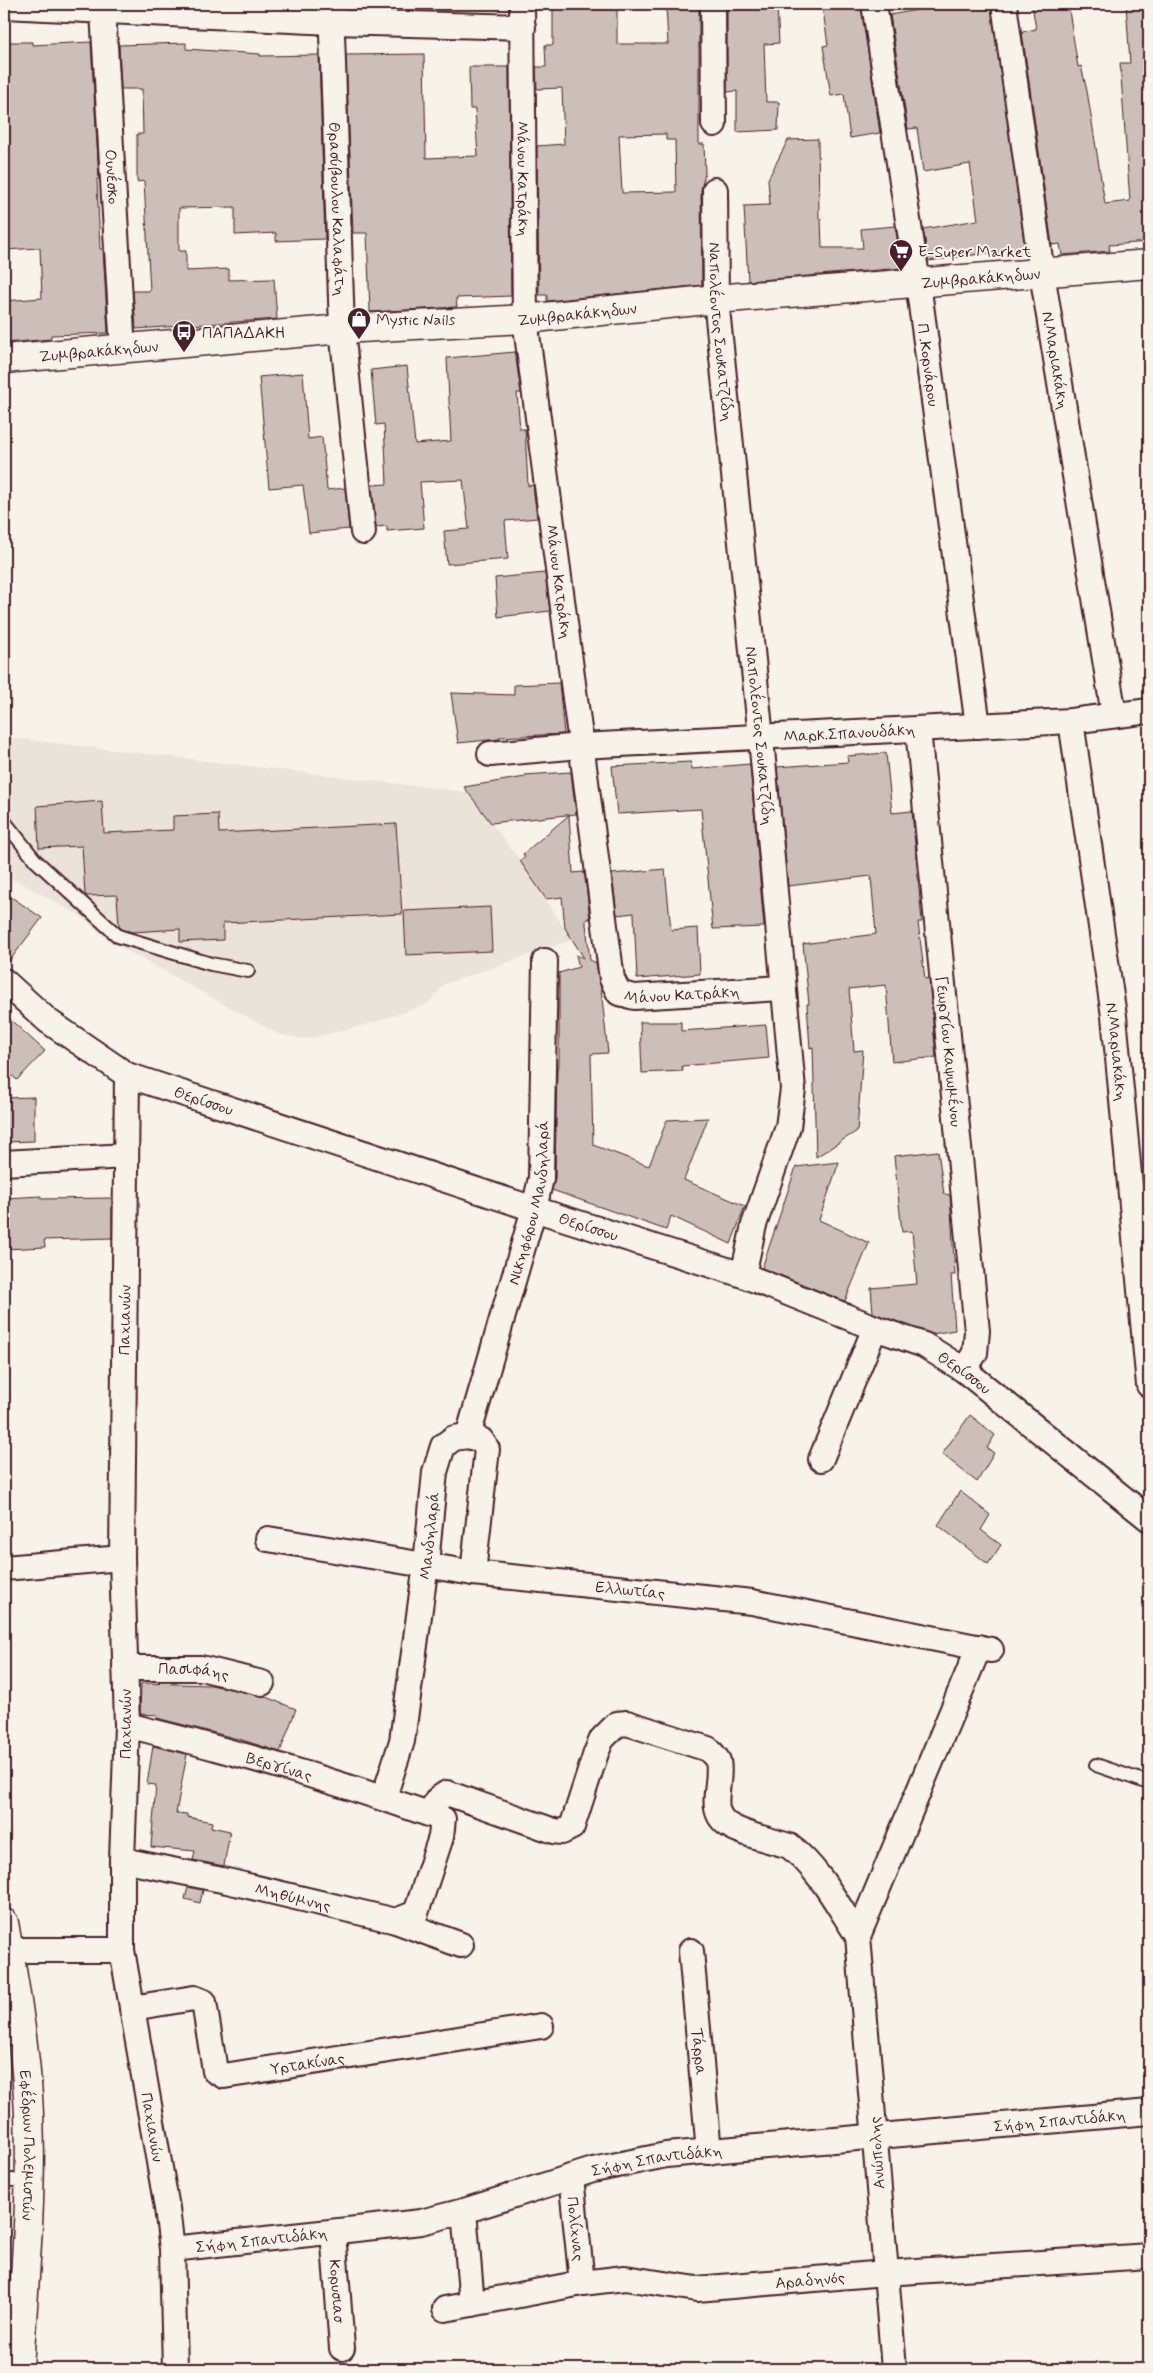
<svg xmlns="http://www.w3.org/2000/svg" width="1153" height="2373" viewBox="0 0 1153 2373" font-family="Mynerve,sans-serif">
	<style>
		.built { fill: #eae3da }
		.building { fill: #ccbfb9; stroke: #4a1f2b; fill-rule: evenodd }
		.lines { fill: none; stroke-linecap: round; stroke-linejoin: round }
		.lane-casing { stroke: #4a1f2b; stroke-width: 16 }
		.street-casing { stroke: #4a1f2b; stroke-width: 28 }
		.secondary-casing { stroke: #4a1f2b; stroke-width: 31 }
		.lane { stroke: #f7f3e8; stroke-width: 12 }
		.street { stroke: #f7f3e8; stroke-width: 24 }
		.secondary { stroke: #f7f3e8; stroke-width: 28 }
		.labels { text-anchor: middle; stroke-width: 4; stroke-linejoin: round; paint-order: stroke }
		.street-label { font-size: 16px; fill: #4a1f2b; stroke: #f7f3e8 }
		.poi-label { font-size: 16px; fill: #4a1f2b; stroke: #f7f3e8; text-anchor: start }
	</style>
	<rect width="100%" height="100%" fill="#f7f3e8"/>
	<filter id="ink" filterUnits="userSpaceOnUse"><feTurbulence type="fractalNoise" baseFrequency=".02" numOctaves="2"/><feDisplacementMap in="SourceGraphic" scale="10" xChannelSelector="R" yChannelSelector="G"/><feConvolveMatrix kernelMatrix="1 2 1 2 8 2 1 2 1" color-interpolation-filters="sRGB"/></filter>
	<g filter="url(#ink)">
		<!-- built -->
		<path class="built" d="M 4,737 L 468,792 L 525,867 L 572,940 L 445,984 L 428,1004 L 369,1024 L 306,1039 L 280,1035 L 111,942 L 82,917 L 21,883 L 4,876 Z"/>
		<!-- building -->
		<path class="building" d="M 553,4 L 617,4 L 617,44 L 668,44 L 666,4 L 699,4 L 699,144 L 704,144 L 705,173 L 701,190 L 702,285 L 547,301 L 547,295 L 539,295 L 537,146 L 564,144 L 562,88 L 537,89 L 536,67 L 546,67 L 545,45 L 553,45 ZM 666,134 L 666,140 L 675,140 L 676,192 L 622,193 L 619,135 Z
			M 822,4 L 861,4 L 880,133 L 850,138 L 844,94 L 831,96 L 823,46 L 828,45 Z
			M 950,4 L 991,4 L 1025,248 L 928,261 L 923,229 L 978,220 L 970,164 L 923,172 L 917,128 L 908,129 L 890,15 Z
			M 1032,4 L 1068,4 L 1078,67 L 1081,66 L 1087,91 L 1105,204 L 1130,201 L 1120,63 L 1130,63 L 1126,4 L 1149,4 L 1149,242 L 1109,245 L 1110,251 L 1062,255 L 1060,244 L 1052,245 L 1022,32 L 1036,29 Z
			M 727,5 L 777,5 L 779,43 L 764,44 L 766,102 L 779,102 L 778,130 L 737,132 L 737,91 L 727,92 Z
			M 4,42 L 32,42 L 32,45 L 91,42 L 99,179 L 97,179 L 100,249 L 103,249 L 108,333 L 51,335 L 51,339 L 4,343 L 4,301 L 42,298 L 40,248 L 4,250 Z
			M 186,43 L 186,49 L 260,54 L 260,56 L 319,55 L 325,239 L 276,241 L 276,233 L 235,235 L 235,207 L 179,208 L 179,251 L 186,251 L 186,271 L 229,269 L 229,280 L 274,279 L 277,319 L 136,329 L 133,291 L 150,291 L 144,181 L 137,182 L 137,134 L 143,134 L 142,89 L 121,89 L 119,45 Z
			M 424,54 L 426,158 L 478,156 L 475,109 L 470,109 L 469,67 L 509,67 L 511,296 L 456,298 L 457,307 L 370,312 L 367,233 L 353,233 L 346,55 Z
			M 818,139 L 819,219 L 821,219 L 822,248 L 863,248 L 861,229 L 895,226 L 902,268 L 748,281 L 744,206 L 770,205 L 768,179 L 788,140 Z
			M 515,352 L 521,393 L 517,393 L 520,429 L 525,429 L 528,486 L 533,485 L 537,518 L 505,521 L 508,559 L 447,564 L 444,531 L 469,529 L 463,480 L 420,482 L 424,528 L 387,531 L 387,526 L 376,527 L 372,485 L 387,484 L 384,424 L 376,425 L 371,370 L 407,366 L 415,444 L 451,441 L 447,358 Z
			M 303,373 L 308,439 L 322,437 L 327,490 L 345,488 L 349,529 L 309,533 L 303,485 L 269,488 L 259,377 Z
			M 545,573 L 550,611 L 498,617 L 495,578 Z
			M 559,683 L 564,734 L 499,737 L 499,739 L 458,743 L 451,693 L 514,695 L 514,685 Z
			M 886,753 L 892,813 L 912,811 L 922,922 L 918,922 L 925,979 L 929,978 L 936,1057 L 892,1062 L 886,985 L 849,989 L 854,1051 L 863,1050 L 857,1131 L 816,1157 L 813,1047 L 810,1048 L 807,1004 L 809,1004 L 803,944 L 876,934 L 871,876 L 788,886 L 777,767 L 848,762 L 847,756 Z
			M 691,762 L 692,769 L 750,764 L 764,927 L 713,929 L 701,809 L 617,814 L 612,766 Z
			M 571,772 L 576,814 L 491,823 L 464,787 L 525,777 L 525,775 Z
			M 102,801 L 104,833 L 173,830 L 173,816 L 218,814 L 219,833 L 396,824 L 402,914 L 223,923 L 223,940 L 180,942 L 180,929 L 132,932 L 122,929 L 119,926 L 117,895 L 87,896 L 85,894 L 82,846 L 39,848 L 37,806 Z
			M 569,815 L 573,873 L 583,872 L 585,876 L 590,919 L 586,919 L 586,924 L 590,960 L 596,963 L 601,989 L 608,1053 L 591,1054 L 593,1145 L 649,1166 L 667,1120 L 708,1118 L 684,1180 L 745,1206 L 731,1244 L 671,1216 L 666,1230 L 552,1190 L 555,1178 L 557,1068 L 559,1068 L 559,973 L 579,967 L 576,955 L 584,958 L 565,928 L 562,897 L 546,899 L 520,861 L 525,857 L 523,854 Z
			M 665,869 L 671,930 L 698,928 L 700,974 L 637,979 L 634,913 L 617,915 L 612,874 Z
			M 4,892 L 42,918 L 4,968 Z
			M 490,907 L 492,951 L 406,955 L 404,911 Z
			M 4,1014 L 45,1051 L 17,1080 L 4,1069 Z
			M 640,1022 L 681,1022 L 681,1031 L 766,1025 L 769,1058 L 682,1066 L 683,1071 L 642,1073 Z
			M 34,1097 L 34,1141 L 4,1142 L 4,1098 Z
			M 938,1151 L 944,1194 L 950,1195 L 955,1275 L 951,1275 L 955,1330 L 932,1334 L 873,1313 L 871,1288 L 917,1284 L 912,1231 L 902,1232 L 894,1156 Z
			M 839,1162 L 819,1220 L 869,1243 L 845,1301 L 762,1268 L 796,1167 Z
			M 41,1196 L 41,1199 L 112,1198 L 112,1238 L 44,1240 L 45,1247 L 5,1249 L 6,1198 Z
			M 970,1415 L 995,1435 L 987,1448 L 994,1453 L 977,1482 L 942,1454 Z
			M 960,1491 L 990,1515 L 981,1530 L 1001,1545 L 988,1564 L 938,1525 Z
			M 141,1683 L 211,1685 L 263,1696 L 296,1709 L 280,1752 L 242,1740 L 157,1718 L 158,1715 L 140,1714 Z
			M 153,1746 L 187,1754 L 176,1813 L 187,1814 L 187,1817 L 212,1822 L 211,1827 L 230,1831 L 224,1866 L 193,1860 L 195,1851 L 151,1847 L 156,1785 L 147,1784 Z
			M 188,1887 L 203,1890 L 200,1903 L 185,1899 Z"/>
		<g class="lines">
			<!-- lane casing -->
			<g class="lane-casing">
				<path id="lane" d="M 4,821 L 35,860 L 118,936 L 211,964 L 248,971
					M 1096,1765 L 1149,1783
					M 4,2180 L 29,2180"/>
			</g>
			<!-- street casing -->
			<g class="street-casing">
				<g id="street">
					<path id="s1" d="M 331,4 L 342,329 L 363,532"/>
					<path id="s2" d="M 522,4 L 525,319 L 612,979 L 619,993 L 634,997 L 782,988"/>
					<path d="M 713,4 L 714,124"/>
					<path id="s3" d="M 874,4 L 918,283 L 978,726"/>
					<path id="s4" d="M 1004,4 L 1042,273 L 1114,715"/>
					<path d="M 4,6 L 332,22 L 523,27"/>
					<path id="s5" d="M 103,12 L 123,350"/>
					<path id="s6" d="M 715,190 L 716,299 L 761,738 L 793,1089 L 788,1127 L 754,1225 L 743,1275"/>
					<path id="s7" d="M 1071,721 L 1114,1016 L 1149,1385"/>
					<path id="s8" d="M 918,729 L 977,1331 L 975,1353 L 964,1370"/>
					<path id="s9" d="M 490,754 L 581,746 L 1071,721 L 1149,711"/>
					<path id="s10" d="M 4,981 L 48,1021 L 127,1075 L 534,1209 L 743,1275 L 875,1328 L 924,1345 L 964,1370 L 1149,1519"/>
					<path id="s11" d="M 127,1075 L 122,1558 L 127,1725 L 122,1860 L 122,1950 L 167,2208 L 172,2249 L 175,2369"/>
					<path d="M 4,1163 L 126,1156"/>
					<path id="s12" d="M 468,1436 L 534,1209 L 541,1178 L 545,961"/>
					<path d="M 821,1459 L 875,1328"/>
					<path id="s13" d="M 268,1539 L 473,1573 L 752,1602 L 991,1650"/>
					<path d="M 4,1568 L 122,1558"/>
					<path id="s14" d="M 125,1668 L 201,1668 L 262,1683"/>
					<path id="s15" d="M 127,1725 C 234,1751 339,1782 443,1819 L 441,1837 L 416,1913 L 396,1921"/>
					<path id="s16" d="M 384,1797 L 402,1741 L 426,1564 L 435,1472 L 443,1446 L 454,1438 L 468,1436 L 481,1440 L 487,1449 L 473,1573"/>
					<path d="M 429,1814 L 438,1799 L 447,1793 L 554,1831 L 562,1832 L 572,1827 L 596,1753 L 602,1739 L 617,1724 L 627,1723 L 708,1749 C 712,1753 716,1757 718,1761 C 723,1784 705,1811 730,1826 C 747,1836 771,1840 789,1846 C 819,1868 838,1906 858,1936"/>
					<path id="s17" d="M 122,1860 L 227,1881 L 396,1921 L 461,1945"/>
					<path d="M 4,1950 L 122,1950"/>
					<path id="s18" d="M 691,1951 L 709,2152"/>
					<path id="s19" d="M 132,2008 L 194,1998 L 204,2002 L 215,2071 L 224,2076 L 541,2026"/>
					<path id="s20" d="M 571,2177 L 582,2283"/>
					<path d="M 464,2211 L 472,2304"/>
					<path id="s21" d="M 333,2232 L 342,2348"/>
					<path id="s22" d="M 172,2249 L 421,2222 L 464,2211 L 593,2170 L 666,2155 L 1149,2112"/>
					<path id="s23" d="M 445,2309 L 582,2283 L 625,2278 L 697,2289 L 885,2273 L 1149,2256"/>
					<path d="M 894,2369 L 858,1936 L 979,1647"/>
				</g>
			</g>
			<!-- secondary casing -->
			<g class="secondary-casing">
				<g id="secondary">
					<path id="s24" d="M 4,359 L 342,329 L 525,319 L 716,299 L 1149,264"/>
					<path id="s25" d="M 4,1923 C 14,1981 24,2038 28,2096 C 34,2187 24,2279 19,2369"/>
				</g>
			</g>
			<!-- lane -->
			<use href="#lane" class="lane"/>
			<!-- street -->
			<use href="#street" class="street"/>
			<!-- secondary -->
			<use href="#secondary" class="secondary"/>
		</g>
	</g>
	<!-- icons -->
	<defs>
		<g id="supermarket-pin" transform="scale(1.25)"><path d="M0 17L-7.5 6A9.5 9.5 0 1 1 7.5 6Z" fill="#4a1f2b" stroke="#f7f3e8"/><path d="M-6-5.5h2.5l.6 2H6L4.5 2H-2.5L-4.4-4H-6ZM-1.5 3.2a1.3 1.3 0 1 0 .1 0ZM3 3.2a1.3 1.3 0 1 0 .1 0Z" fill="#fff"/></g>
		<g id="shop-pin" transform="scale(1.25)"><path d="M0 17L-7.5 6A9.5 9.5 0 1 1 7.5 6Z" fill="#4a1f2b" stroke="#f7f3e8"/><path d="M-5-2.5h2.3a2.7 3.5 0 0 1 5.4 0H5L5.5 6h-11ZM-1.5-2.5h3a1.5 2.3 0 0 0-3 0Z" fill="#fff"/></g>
		<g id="bus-pin" transform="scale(1.25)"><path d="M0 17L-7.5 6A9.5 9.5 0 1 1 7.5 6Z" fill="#4a1f2b" stroke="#f7f3e8"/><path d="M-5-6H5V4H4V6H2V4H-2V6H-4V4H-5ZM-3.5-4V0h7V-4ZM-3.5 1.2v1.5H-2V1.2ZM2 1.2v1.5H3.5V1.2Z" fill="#fff"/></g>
	</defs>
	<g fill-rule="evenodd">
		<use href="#supermarket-pin" x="901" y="251"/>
		<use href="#shop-pin" x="359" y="319"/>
		<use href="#bus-pin" x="184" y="332"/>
	</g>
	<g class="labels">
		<!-- street labels -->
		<g class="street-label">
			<text dy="6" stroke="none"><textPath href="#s5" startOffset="165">Ουνέσκο</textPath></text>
			<text dy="6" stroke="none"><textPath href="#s2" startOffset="175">Μάνου Κατράκη</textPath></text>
			<text dy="6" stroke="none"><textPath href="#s1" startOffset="205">Θρασύβουλου Καλαφάτη</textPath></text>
			<text dy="6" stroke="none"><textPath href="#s24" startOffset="980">Ζυμβρακάκηδων</textPath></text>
			<text dy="6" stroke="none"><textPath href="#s24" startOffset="575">Ζυμβρακάκηδων</textPath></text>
			<text dy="6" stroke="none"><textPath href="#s6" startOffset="142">Ναπολέοντος Σουκατζίδη</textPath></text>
			<text dy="6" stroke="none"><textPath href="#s24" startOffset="95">Ζυμβρακάκηδων</textPath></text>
			<text dy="6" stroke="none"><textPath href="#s4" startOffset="360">Ν.Μαριακάκη</textPath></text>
			<text dy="6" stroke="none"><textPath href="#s3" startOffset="365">Π .Κορνάρου</textPath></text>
			<text dy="6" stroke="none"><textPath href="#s2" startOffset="580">Μάνου Κατράκη</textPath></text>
			<text dy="6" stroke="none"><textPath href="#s9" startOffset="360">Μαρκ.Σπανουδάκη</textPath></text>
			<text dy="6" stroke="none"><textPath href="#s6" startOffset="548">Ναπολέοντος Σουκατζίδη</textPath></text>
			<text dy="6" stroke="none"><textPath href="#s2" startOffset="1060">Μάνου Κατράκη</textPath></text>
			<text dy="6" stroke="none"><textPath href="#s8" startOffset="324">Γεωργίου Καψωμένου</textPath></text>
			<text dy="6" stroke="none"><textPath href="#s7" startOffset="334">Ν.Μαριακάκη</textPath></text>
			<text dy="6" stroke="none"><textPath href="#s10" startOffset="236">Θερίσσου</textPath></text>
			<text dy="6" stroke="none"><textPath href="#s12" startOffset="242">Νικηφόρου Μανδηλαρά</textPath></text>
			<text dy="6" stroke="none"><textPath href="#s10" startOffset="641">Θερίσσου</textPath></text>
			<text transform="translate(124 1320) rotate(-89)" y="6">Παχιανών</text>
			<text dy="6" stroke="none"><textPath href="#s10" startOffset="1046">Θερίσσου</textPath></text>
			<text dy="6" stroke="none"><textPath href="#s16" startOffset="266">Μανδηλαρά</textPath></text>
			<text dy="6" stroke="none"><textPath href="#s13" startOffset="366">Ελλωτίας</textPath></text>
			<text dy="6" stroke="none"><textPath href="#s14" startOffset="69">Πασιφάης</textPath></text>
			<text transform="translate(125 1724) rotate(-90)" y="6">Παχιανών</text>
			<text dy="6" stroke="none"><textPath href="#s15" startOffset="158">Βεργίνας</textPath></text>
			<text dy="6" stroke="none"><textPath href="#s17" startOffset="175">Μηθύμνης</textPath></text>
			<text dy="6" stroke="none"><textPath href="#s18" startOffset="101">Τάρρα</textPath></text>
			<text dy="6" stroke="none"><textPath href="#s19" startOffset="238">Υρτακίνας</textPath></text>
			<text dy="6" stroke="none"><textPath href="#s22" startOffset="900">Σήφη Σπαντιδάκη</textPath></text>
			<text dy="6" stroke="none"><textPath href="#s11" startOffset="1055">Παχιανών</textPath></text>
			<text dy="6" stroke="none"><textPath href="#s25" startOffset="224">Εφέδρων Πολεμιστών</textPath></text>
			<text transform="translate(876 2153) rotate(-94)" y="6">Ανώπολης</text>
			<text dy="6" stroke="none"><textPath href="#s22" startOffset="495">Σήφη Σπαντιδάκη</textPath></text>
			<text dy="6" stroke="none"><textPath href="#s20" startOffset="52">Πολίχνας</textPath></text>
			<text dy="6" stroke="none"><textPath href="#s22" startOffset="90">Σήφη Σπαντιδάκη</textPath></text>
			<text dy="6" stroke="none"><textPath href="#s23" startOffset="369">Αραδηνός</textPath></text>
			<text dy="6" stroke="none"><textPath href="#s21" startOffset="59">Κορυσιασ</textPath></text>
		</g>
		<!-- poi labels -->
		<g class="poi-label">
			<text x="918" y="257">E-Super Market</text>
			<text x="376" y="325">Mystic Nails</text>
			<text x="202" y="338">ΠΑΠΑΔΑΚΗ</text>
		</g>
	</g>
	<!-- margin -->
	<rect width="1153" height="2373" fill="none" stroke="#f7f3e8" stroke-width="20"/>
	<rect x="10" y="10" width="1133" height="2353" fill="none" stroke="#4a1f2b" stroke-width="2" filter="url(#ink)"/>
</svg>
